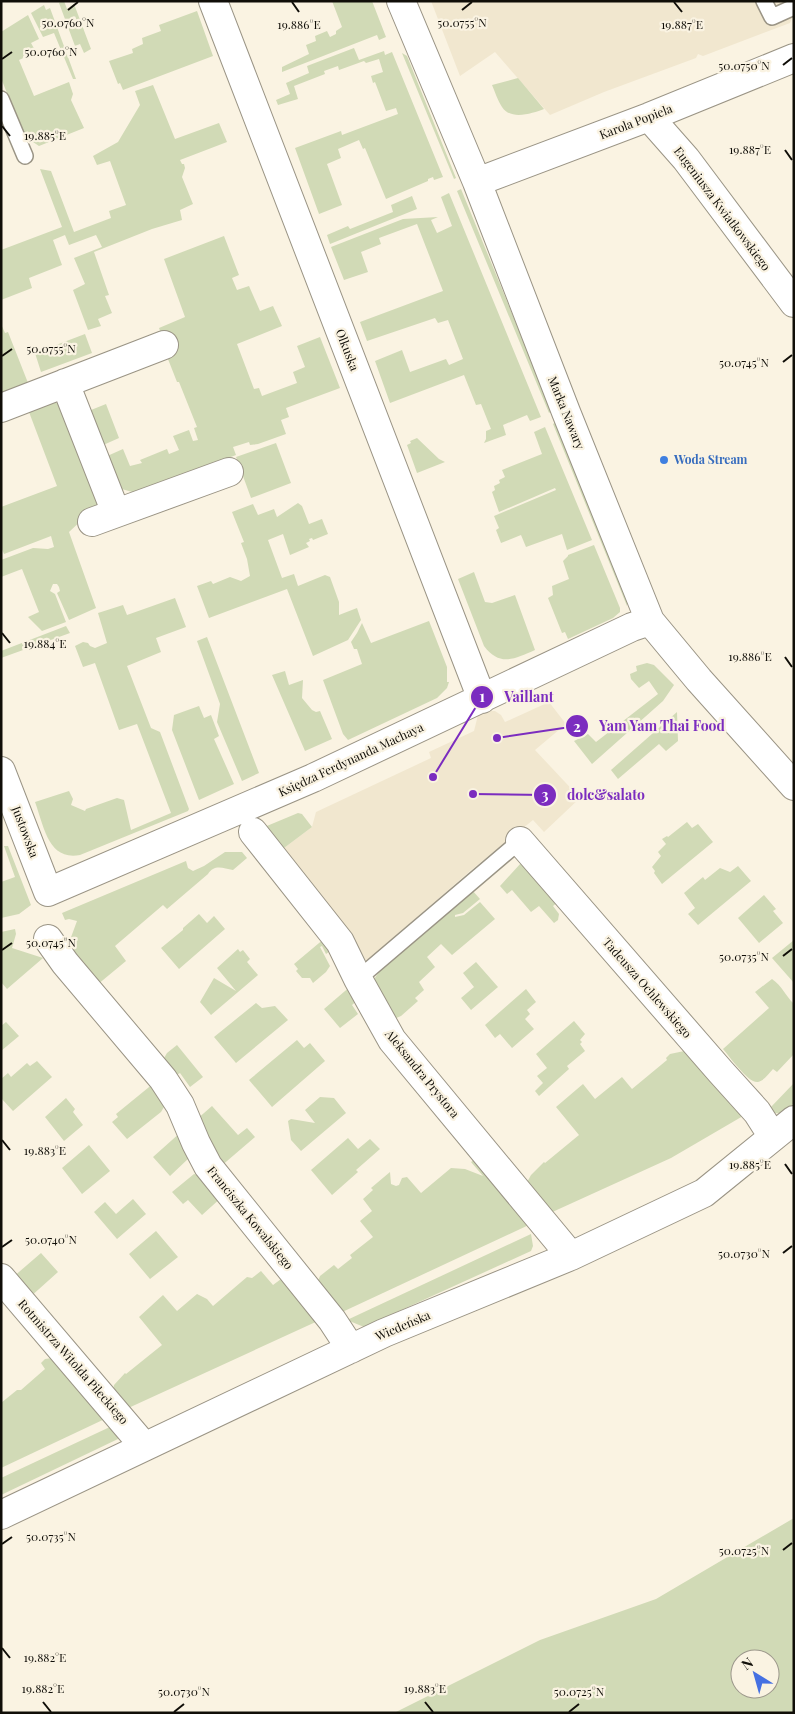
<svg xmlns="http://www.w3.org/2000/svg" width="795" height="1714" viewBox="0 0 795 1714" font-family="'Playfair Display',serif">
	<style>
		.built { fill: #f1e7cf }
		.green { fill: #d1dab6; fill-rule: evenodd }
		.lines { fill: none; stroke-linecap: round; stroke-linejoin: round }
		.lane-casing { stroke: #9a9485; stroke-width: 18 }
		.street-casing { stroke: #9a9485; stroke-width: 30 }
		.lane { stroke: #fff; stroke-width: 15 }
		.street { stroke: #fff; stroke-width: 28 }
		.ticks { fill: none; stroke: #100e08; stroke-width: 2 }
		.shop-dot { fill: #3f7fe0; stroke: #faf3e2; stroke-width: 2 }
		.labels { text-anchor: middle; stroke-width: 4.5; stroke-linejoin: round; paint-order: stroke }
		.street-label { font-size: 12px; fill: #100e08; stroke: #faf3e2 }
		.shop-label { font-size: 12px; font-weight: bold; fill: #366cbe; stroke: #faf3e2; text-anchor: start }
		.ticks-label { font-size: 12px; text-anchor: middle; fill: #100e08; stroke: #faf3e2; stroke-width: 4.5; stroke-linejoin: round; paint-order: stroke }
		.leader { fill: none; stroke: #7b2cbf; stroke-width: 2 }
		.callout-dot { fill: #7b2cbf; stroke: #faf3e2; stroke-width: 2 }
		.mark-label { font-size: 15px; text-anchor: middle; font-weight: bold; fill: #fff }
		.callout-label { font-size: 14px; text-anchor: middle; font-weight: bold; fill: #7b2cbf; stroke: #faf3e2; stroke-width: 4.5; stroke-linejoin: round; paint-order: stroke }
	</style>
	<rect width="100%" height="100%" fill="#faf3e2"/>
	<!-- built -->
	<path class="built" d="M 431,1 L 794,1 L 794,19 L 792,18 L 790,23 L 703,56 L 698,54 L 696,58 L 604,92 L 550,115 L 495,52 L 460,76 Z
		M 549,702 L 566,724 L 535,750 L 580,798 L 544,832 L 533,820 L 470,871 L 370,958 L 366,960 L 358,958 L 280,851 L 312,827 L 316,812 L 431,758 L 429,752 L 474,731 L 478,715 L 488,711 L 495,711 L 501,715 L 505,722 Z"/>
	<!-- green -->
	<path class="green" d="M 61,1 L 64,1 L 67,9 L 74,4 L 91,49 L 84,53 L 80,44 L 75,46 L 59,3 Z
		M 332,1 L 372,1 L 386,37 L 379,40 L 377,35 L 282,72 L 282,67 L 309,54 L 306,45 L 316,41 L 315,36 L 327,31 L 330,37 L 336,34 L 336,31 L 342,27 Z
		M 44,5 L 46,10 L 50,8 L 76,79 L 73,79 L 54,33 L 43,37 L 31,13 Z
		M 197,11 L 213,56 L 123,90 L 120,83 L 118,84 L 109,61 L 133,53 L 132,49 L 143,44 L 142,38 L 161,31 L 159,25 Z
		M 28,15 L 39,39 L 31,43 L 36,52 L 19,60 L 34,96 L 69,82 L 73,94 L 71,100 L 84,128 L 39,146 L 24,136 L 1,78 L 1,32 Z
		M 354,48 L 359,60 L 384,51 L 385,55 L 392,52 L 443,177 L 434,180 L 433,177 L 428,179 L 428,181 L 386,199 L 365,148 L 363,149 L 359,140 L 338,149 L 341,158 L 327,164 L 342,205 L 319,214 L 295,148 L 341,131 L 342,135 L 398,114 L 396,108 L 386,111 L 375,82 L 373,83 L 371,76 L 383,72 L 379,59 L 366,63 L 364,61 L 339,70 L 338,66 L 324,71 L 325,74 L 294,86 L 298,99 L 278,105 L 276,100 L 290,94 L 286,83 L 309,73 L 307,66 Z
		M 402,53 L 407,56 L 456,178 L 454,179 Z
		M 518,78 L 544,109 C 533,113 511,121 502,107 C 498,101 495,92 492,85 Z
		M 153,85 L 175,139 L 219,123 L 227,142 L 180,160 L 182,164 L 184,164 L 185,168 L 182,177 L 193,204 L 180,210 L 182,220 L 152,229 L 94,252 L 109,295 L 105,296 L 112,313 L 98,319 L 101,326 L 88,330 L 73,290 L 85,284 L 74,258 L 102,247 L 96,235 L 69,245 L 65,235 L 53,240 L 62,265 L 29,278 L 32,288 L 1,300 L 1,250 L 62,227 L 40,169 L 51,171 L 74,232 L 111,218 L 109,211 L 126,205 L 110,161 L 97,165 L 93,156 L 118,142 L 140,105 L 135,91 Z
		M 461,189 L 552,411 L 549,413 L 457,191 Z
		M 449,193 L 541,417 L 530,421 L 527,415 L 503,425 L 506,435 L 484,443 L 486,439 L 486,431 L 491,429 L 481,404 L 476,405 L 464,375 L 390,403 L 375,361 L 402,350 L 410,372 L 446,359 L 449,365 L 463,359 L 448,320 L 438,323 L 435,318 L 367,341 L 360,322 L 443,291 L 417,224 L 379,238 L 381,244 L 361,252 L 368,272 L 344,280 L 331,247 L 403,219 L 438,217 L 431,220 L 437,233 L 452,226 L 441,197 Z
		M 412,196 L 417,209 L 330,244 L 327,235 L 348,226 L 350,229 L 393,212 L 391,205 Z
		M 224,236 L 239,275 L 232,278 L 237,290 L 249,286 L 260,311 L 273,306 L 282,326 L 237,344 L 254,389 L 259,388 L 262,396 L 297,383 L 293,372 L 305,367 L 297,346 L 320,337 L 340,388 L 286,408 L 289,417 L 281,420 L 286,434 L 258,444 L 250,445 L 249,442 L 233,447 L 236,455 L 136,493 L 118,488 L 105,457 L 123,449 L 130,466 L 142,463 L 140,460 L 167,449 L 169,454 L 179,450 L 173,436 L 189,430 L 193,441 L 198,440 L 194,428 L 197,427 L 179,382 L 177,382 L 166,354 L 168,352 L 159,328 L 185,317 L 164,259 Z
		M 1,324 L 5,333 L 8,332 L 30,388 L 1,399 Z
		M 85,334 L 92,353 L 41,372 L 35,353 Z
		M 46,400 L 55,402 L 61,406 L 100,503 L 69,532 L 96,608 L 69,620 L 57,593 L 60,591 L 59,587 L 57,584 L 53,584 L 50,591 L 55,594 L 66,622 L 42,631 L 28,617 L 39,612 L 22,569 L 1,577 L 1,560 L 33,548 L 48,549 L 54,547 L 51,536 L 4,554 L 1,547 L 1,507 L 57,486 L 29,412 L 30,406 Z
		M 106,404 L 119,438 L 101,446 L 86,412 Z
		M 556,422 L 627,597 L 627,606 L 553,424 Z
		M 545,427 L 592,540 L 567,550 L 562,534 L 526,547 L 521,535 L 501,543 L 496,530 L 499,528 L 494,516 L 556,490 L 555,488 L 499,512 L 492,492 L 495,490 L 494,486 L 500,483 L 499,480 L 505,477 L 502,470 L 542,454 L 534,432 Z
		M 417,438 L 439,459 L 445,462 L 417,473 L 407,445 L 411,443 L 410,441 Z
		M 276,443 L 291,483 L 251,498 L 236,457 Z
		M 298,503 L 302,506 L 309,524 L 322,519 L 328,534 L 313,540 L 312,538 L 309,539 L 310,541 L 306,543 L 309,547 L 290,555 L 283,534 L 268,540 L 282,578 L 294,574 L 298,586 L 325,575 L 330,577 L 339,602 L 339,615 L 357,608 L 361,620 L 348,640 L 313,656 L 287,589 L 209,618 L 197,586 L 211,581 L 213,584 L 230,577 L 241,581 L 250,576 L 247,559 L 241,543 L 244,542 L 232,512 L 253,504 L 258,515 L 274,509 L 277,517 Z
		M 594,545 L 620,608 L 620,612 L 613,618 L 568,639 L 565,632 L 562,633 L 548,598 L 553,595 L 552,586 L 569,579 L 563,561 L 568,556 L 568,555 Z
		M 474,572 L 485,602 L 492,603 L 515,595 L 535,650 C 514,659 500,667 484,646 L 458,579 Z
		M 175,598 L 186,627 L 156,638 L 161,652 L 127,666 L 151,728 L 160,732 L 189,809 L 188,811 L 80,855 C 48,861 44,826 35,802 L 69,791 L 73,799 L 71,805 L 85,811 L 86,809 L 117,798 L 124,800 L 131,830 L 171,813 L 137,724 L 119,730 L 95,663 L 83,667 L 75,646 L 83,642 L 88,643 L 90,646 L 95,648 L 107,643 L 98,613 L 123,605 L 127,615 Z
		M 429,621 L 447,667 L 447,682 L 449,682 L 447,688 L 437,698 L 348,740 L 343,734 L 323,680 L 362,664 L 357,649 L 354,649 L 351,642 L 357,633 L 362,623 L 371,643 Z
		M 66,626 L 70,633 L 1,658 L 1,651 Z
		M 207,637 L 259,773 L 242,781 L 217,722 L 220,704 L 197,641 Z
		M 647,663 L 654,665 L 674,685 L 663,701 L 592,764 L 574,741 L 588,734 L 596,742 L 658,694 L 649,681 L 639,688 L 631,679 L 630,674 L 637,671 L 636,666 Z
		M 285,671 L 289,685 L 303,680 L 302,698 L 312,710 L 316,712 L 320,711 L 332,739 L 305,751 L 272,675 Z
		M 199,706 L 204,718 L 211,715 L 219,736 L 214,739 L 234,784 L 199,800 L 172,730 L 174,715 Z
		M 677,712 L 678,741 L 666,751 L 659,744 L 618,779 L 611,770 Z
		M 298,813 L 302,814 L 312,827 L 280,851 L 262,828 Z
		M 687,822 L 692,828 L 698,824 L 713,842 L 662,884 L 654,873 L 655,871 L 652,867 L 661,856 L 658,852 L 666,844 L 662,839 L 667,836 L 668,837 Z
		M 4,846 L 8,846 L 31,905 L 19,914 L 1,918 L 1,882 L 15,877 Z
		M 225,852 L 242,852 L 247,858 L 233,870 C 223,868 214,864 208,874 L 167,909 L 163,905 L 115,946 L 126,961 L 97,985 L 76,961 L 70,940 L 77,921 L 69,919 L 65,920 L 62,913 L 186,861 L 188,868 L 193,871 L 204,866 Z
		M 521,863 L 559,901 L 553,906 L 559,914 L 558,920 L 554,923 L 539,906 L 531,912 L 512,890 L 507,894 L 500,886 Z
		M 738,866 L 751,881 L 698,925 L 688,914 L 695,908 L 684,893 L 703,877 L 705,880 L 720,868 L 730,872 Z
		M 472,890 L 480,899 L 463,913 L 455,915 L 455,917 L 464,915 L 480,902 L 495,919 L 452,955 L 441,944 L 427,957 L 435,967 L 419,982 L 424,990 L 415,998 L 418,1001 L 401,1016 L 394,1019 L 374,979 L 382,968 Z
		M 764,895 L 776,909 L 773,911 L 783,923 L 759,943 L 738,918 Z
		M 199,914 L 207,923 L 214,916 L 225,929 L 179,969 L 161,948 L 183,930 L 183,928 Z
		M 15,929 L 16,934 L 12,948 L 43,958 L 7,989 L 1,982 L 1,932 Z
		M 325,938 L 333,949 L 326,954 L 322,946 L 320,947 L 330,966 L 326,972 L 313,983 L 310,978 L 302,978 L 296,971 L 298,969 L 294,964 Z
		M 794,940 L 794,983 L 772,958 Z
		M 238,949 L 240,952 L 243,950 L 250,959 L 247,962 L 258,975 L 211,1015 L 200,1002 L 214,978 L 236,991 L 217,968 Z
		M 476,962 L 498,987 L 471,1010 L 461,998 L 474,987 L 463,973 Z
		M 772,979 C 782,986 785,995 794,1004 L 794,1054 L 777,1072 L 773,1069 C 769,1073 764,1081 758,1082 C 749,1084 729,1056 723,1049 L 769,1008 L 755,992 Z
		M 352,985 L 359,999 L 352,1005 L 358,1014 L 340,1028 L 324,1009 Z
		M 526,989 L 536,1002 L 527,1010 L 530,1014 L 525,1019 L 534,1029 L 512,1048 L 500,1034 L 495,1038 L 485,1025 Z
		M 256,1003 L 262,1008 L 275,1006 L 288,1020 L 236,1063 L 214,1037 Z
		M 574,1021 L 585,1034 L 580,1040 L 582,1042 L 580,1044 L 585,1051 L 567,1066 L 569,1069 L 539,1096 L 535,1091 L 543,1083 L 537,1076 L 547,1068 L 536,1054 Z
		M 6,1022 L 19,1036 L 1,1051 L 1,1026 Z
		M 297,1040 L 304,1048 L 310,1043 L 325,1061 L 272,1107 L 249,1080 Z
		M 177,1045 L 203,1077 L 190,1087 L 180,1073 L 173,1077 L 161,1063 L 167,1053 Z
		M 689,1050 L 743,1116 L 671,1158 L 548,1214 L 525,1186 L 531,1175 L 544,1162 L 545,1163 L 579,1135 L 556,1107 L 583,1084 L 595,1099 L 622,1077 L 632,1089 L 667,1060 L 666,1058 L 670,1054 Z
		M 37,1061 L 52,1077 L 13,1111 L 1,1098 L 1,1079 L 8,1073 L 11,1077 L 27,1063 L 30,1066 Z
		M 154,1083 L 167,1102 L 161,1112 L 127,1139 L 112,1122 L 118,1117 L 116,1114 Z
		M 794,1083 L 794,1103 L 783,1114 L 775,1113 L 770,1108 Z
		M 320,1097 L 334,1098 L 346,1113 L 301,1151 L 291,1140 L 288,1121 L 291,1119 L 315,1123 L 305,1110 Z
		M 66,1098 L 75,1109 L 73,1112 L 83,1125 L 64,1141 L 45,1117 Z
		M 212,1106 L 238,1135 L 247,1128 L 255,1137 L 220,1167 L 196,1120 Z
		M 181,1132 L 189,1158 L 170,1176 L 153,1157 Z
		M 348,1138 L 358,1149 L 370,1139 L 380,1149 L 356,1170 L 358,1172 L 332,1195 L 311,1170 Z
		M 89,1145 L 110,1171 L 82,1194 L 62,1168 Z
		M 478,1157 L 533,1223 L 338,1314 L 318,1281 L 320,1276 L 334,1265 L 338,1269 L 352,1258 L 350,1255 L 373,1237 L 360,1221 L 372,1211 L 363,1199 L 373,1190 L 371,1188 L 390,1172 L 391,1184 L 396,1186 L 399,1185 L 402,1178 L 407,1177 L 421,1193 L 451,1168 L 465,1169 L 483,1176 L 471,1162 Z
		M 194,1174 L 205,1177 L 222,1197 L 202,1215 L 188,1200 L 183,1204 L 172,1192 Z
		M 133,1199 L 146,1214 L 117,1239 L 94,1212 L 105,1202 L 116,1214 Z
		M 156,1231 L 178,1257 L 150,1279 L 129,1254 Z
		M 531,1234 L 533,1246 L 531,1251 L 364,1327 L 347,1320 Z
		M 41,1253 L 58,1272 L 29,1298 L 12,1278 Z
		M 261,1271 L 273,1285 L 285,1276 L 320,1320 L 124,1410 L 112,1395 L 114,1385 L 125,1373 L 126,1374 L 162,1345 L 139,1317 L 163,1295 L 177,1311 L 197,1294 L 207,1299 L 213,1306 L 247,1277 L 252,1278 Z
		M 52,1358 L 109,1417 L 1,1468 L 1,1403 L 17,1390 L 21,1390 L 45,1369 L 41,1363 L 45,1359 Z
		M 112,1426 L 117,1434 L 118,1439 L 1,1495 L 1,1478 Z
		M 794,1518 L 794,1713 L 394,1713 L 540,1640 L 656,1599 ZM 740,1659 L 770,1659 L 770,1689 L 740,1689 Z"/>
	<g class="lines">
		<!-- lane casing -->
		<g class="lane-casing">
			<path id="lane" d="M 764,1 L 772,17 L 794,7
				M 1,99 L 25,156
				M 358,979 L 520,841"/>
		</g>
		<!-- street casing -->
		<g class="street-casing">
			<path id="street" d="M 213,1 L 482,699
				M 401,1 L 477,182 L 566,412 L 650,621 L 699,680 L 794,786
				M 649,117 L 686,159 L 794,303
				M 477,182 L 649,117 L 794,58
				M 65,383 L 116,513
				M 1,408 L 164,345
				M 92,522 L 229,472
				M 1,771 L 48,892 L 313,778 L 632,627 L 650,621
				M 253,832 L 340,942 L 358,979 L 392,1040 L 571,1256
				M 520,841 L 720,1071 L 757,1112 L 773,1137
				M 48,939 L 65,963 L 163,1079 L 180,1105 L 196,1143 L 208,1166 L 332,1320 L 351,1349
				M 1,1278 L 144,1446
				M 1,1515 L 384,1333 L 571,1256 L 704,1193 L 794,1120"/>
		</g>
		<!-- lane -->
		<use href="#lane" class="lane"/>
		<!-- street -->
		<use href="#street" class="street"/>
	</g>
	<!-- ticks -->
	<path class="ticks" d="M 292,2 L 299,12M 674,2 L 682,12M 68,10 L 78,2M 462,10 L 472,2M 2,59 L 12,52M 783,65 L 792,58M 2,126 L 10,136M 785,150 L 792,160M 2,356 L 12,349M 783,362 L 792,355M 2,633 L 10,643M 785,657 L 792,667M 2,950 L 12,943M 783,956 L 792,949M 2,1140 L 10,1150M 785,1164 L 792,1174M 2,1247 L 12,1240M 783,1253 L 792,1246M 2,1544 L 12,1537M 783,1550 L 792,1543M 2,1648 L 10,1658M 43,1702 L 51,1712M 425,1702 L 433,1712M 174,1712 L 184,1704M 569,1712 L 579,1704"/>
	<!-- markers -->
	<circle class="shop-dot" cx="664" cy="460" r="5"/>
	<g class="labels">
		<!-- street labels -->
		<g class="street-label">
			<text transform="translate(636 122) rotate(-21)" y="4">Karola Popiela</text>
			<text transform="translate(722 209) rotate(53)" y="4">Eugeniusza Kwiatkowskiego</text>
			<text transform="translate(347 350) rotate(69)" y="4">Olkuska</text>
			<text transform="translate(566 413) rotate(68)" y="4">Marka Nawary</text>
			<text transform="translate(351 760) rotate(-25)" y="4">Księdza Ferdynanda Machaya</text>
			<text transform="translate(25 832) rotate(69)" y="4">Justowska</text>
			<text transform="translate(647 988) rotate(49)" y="4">Tadeusza Ochlewskiego</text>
			<text transform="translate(422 1074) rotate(51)" y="4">Aleksandra Prystora</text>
			<text transform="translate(250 1218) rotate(51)" y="4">Franciszka Kowalskiego</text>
			<text transform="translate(403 1326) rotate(-23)" y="4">Wiedeńska</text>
			<text transform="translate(73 1362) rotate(49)" y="4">Rotmistrza Witolda Pileckiego</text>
		</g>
		<!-- shop labels -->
		<g class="shop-label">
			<text x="674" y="464">Woda Stream</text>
		</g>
	</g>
	<g class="ticks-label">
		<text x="68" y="27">50.0760°N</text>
		<text x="462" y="27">50.0755°N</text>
		<text x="299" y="29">19.886°E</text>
		<text x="682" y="29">19.887°E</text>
		<text x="51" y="56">50.0760°N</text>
		<text x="744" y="70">50.0750°N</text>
		<text x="45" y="140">19.885°E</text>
		<text x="750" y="154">19.887°E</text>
		<text x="51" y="353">50.0755°N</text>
		<text x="744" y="367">50.0745°N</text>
		<text x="45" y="648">19.884°E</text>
		<text x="750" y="661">19.886°E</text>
		<text x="51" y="947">50.0745°N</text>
		<text x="744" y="961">50.0735°N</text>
		<text x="45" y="1155">19.883°E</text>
		<text x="750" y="1169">19.885°E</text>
		<text x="51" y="1244">50.0740°N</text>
		<text x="744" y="1258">50.0730°N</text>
		<text x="51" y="1541">50.0735°N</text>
		<text x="744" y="1555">50.0725°N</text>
		<text x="45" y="1662">19.882°E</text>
		<text x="43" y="1693">19.882°E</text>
		<text x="425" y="1693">19.883°E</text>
		<text x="184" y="1696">50.0730°N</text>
		<text x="579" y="1696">50.0725°N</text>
	</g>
	<!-- callouts -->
	<path class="leader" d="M433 777L482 697M497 738L577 726M473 794L545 795"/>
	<g class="callout-dot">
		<circle cx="433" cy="777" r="5"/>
		<circle cx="497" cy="738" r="5"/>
		<circle cx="473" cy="794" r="5"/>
		<circle cx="482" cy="697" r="12"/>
		<circle cx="577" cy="726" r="12"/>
		<circle cx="545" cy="795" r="12"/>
	</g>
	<g class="mark-label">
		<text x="482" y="702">1</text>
		<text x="577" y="732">2</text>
		<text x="545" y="800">3</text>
	</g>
	<g class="callout-label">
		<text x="529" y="702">Vaillant</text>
		<text x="662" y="731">Yam Yam Thai Food</text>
		<text x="606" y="800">dolc&amp;salato</text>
	</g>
	<!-- border -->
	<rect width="795" height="1714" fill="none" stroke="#100e08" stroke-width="5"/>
	<!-- north arrow -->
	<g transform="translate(755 1674) rotate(323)"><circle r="24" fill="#faf3e2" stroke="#9c978b"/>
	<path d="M0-4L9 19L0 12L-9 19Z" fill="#4570e2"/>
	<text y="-8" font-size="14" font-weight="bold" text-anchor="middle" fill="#100e08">N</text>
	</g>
</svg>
